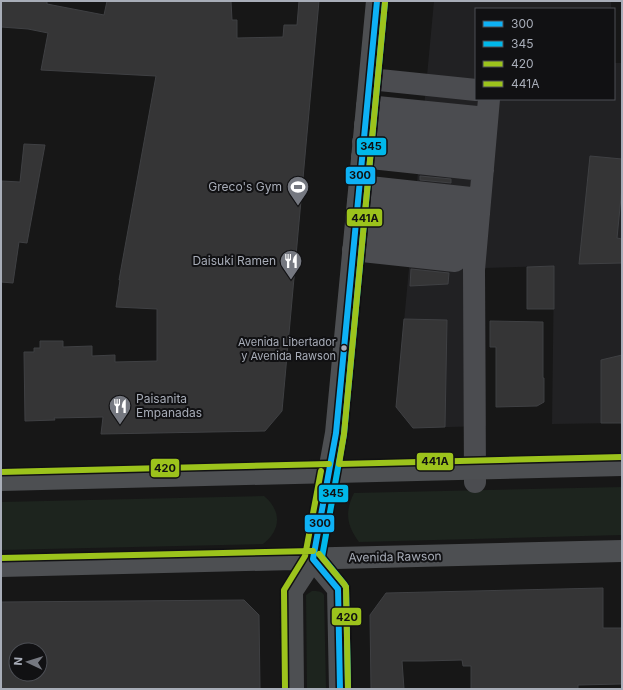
<svg xmlns="http://www.w3.org/2000/svg" width="623" height="690" viewBox="0 0 623 690" font-family="Inter,sans-serif">
	<style>
		.built { fill: #212123 }
		.green { fill: #1d241e }
		.building { fill: #353536; stroke: #3f4043; fill-rule: evenodd }
		.lines { fill: none; stroke-linecap: round; stroke-linejoin: round }
		.minor { stroke: #4b4c50; stroke-width: 22 }
		.major { stroke: #4d4f52; stroke-width: 22 }
		.bus-1-casing { stroke: #111113; stroke-width: 9 }
		.bus-2-casing { stroke: #111113; stroke-width: 9 }
		.bus-3-casing { stroke: #111113; stroke-width: 9 }
		.bus-4-casing { stroke: #111113; stroke-width: 9 }
		.bus-1 { stroke: #0eb1f5; stroke-width: 6 }
		.bus-2 { stroke: #00b8ea; stroke-width: 6 }
		.bus-3 { stroke: #9cc31c; stroke-width: 6 }
		.bus-4 { stroke: #9cc31c; stroke-width: 6 }
		.bus-dot { fill: #a8adb8; stroke: #111113; stroke-width: 1.5 }
		.labels { text-anchor: middle; stroke-width: 4; stroke-linejoin: round; paint-order: stroke }
		.bus-label { font-size: 11px; fill: #a8adb8; stroke: #111113; text-anchor: end }
		.poi-label { font-size: 12px; fill: #a8adb8; stroke: #111113; text-anchor: end }
		.street-label { font-size: 12px; fill: #a8adb8; stroke: #111113 }
		.line-badge { stroke: #111113; stroke-width: 1.5 }
		.pale-badge-label { font-size: 11px; text-anchor: middle; font-weight: bold; fill: #111 }
	</style>
	<rect width="100%" height="100%" fill="#171717"/>
	<!-- built -->
	<path class="built" d="M 434,1 L 611,1 L 611,9 L 476,9 L 476,99 L 614,99 L 614,63 L 622,63 L 622,423 L 552,424 L 554,266 L 485,268 L 486,426 L 413,428 L 396,407 Z"/>
	<!-- green -->
	<path class="green" d="M 622,487 L 622,535 L 359,542 C 346,525 345,511 354,493 Z
		M 264,496 C 282,511 281,530 263,544 L 1,550 L 1,502 Z
		M 312,591 C 317,591 322,591 324,595 L 326,689 L 307,689 L 306,595 Z"/>
	<!-- building -->
	<path class="building" d="M 1,1 L 47,1 L 47,4 L 104,15 L 107,1 L 231,1 L 232,20 L 237,20 L 237,38 L 283,37 L 284,25 L 297,25 L 299,1 L 319,1 L 282,411 L 265,431 L 101,434 L 103,417 L 54,418 L 55,420 L 25,421 L 24,352 L 34,352 L 34,348 L 40,348 L 40,341 L 63,341 L 63,347 L 92,346 L 92,356 L 115,355 L 115,362 L 157,361 L 157,309 L 116,307 L 120,280 L 119,280 L 156,76 L 41,70 L 48,33 L 28,29 L 1,27 Z
		M 24,144 L 45,145 L 27,243 L 19,242 L 13,283 L 1,282 L 1,199 L 2,181 L 20,182 Z
		M 590,156 L 622,159 L 622,187 L 617,238 L 622,239 L 622,263 L 579,264 Z
		M 420,176 L 451,179 L 451,183 L 420,180 Z
		M 554,266 L 554,309 L 527,309 L 527,267 Z
		M 411,269 L 449,273 L 448,284 L 410,286 Z
		M 404,319 L 447,320 L 445,427 L 413,428 L 396,407 Z
		M 490,321 L 543,322 L 543,378 L 544,378 L 544,402 L 537,406 L 496,407 L 496,347 L 490,347 Z
		M 622,355 L 622,423 L 601,423 L 601,360 Z
		M 603,588 L 603,628 L 622,628 L 622,684 L 578,685 L 578,689 L 471,689 L 471,666 L 463,666 L 462,660 L 423,661 L 402,661 L 404,689 L 371,689 L 370,615 L 386,593 Z
		M 244,600 L 259,615 L 260,689 L 1,689 L 1,602 ZM 16,650 L 40,650 L 40,674 L 16,674 Z"/>
	<g class="lines">
		<!-- minor -->
		<path class="minor" d="M 370,79 L 476,90
			M 367,106 L 487,118
			M 365,125 L 485,137
			M 363,142 L 484,154
			M 362,157 L 483,170
			M 360,186 L 480,199
			M 358,202 L 479,214
			M 356,218 L 477,231
			M 355,235 L 476,247
			M 353,250 L 455,261
			M 475,482 L 474,270 L 489,99"/>
		<!-- major -->
		<path class="major" d="M 1,480 L 622,465
			M 313,559 L 338,589 L 340,689
			M 1,566 L 622,551
			M 293,689 L 292,591 L 313,559 L 336,433 L 377,1"/>
		<!-- bus-1 casing -->
		<g class="bus-1-casing">
			<path id="bus-1" d="M 340,689 L 338,589 L 313,559 L 336,433 L 377,1"/>
		</g>
		<!-- bus-2 casing -->
		<g class="bus-2-casing">
			<path id="bus-2" d="M 348,689 L 346,587 L 344,584 L 322,557 L 344,434 L 385,2"/>
		</g>
		<!-- bus-3 casing -->
		<g class="bus-3-casing">
			<path id="bus-3" d="M 1,472 L 329,464
				M 319,554 L 344,584 L 346,587 L 348,689
				M 1,558 L 313,551
				M 285,689 L 284,590 L 305,556 L 321,471"/>
		</g>
		<!-- bus-4 casing -->
		<g class="bus-4-casing">
			<path id="bus-4" d="M 385,2 L 344,434 L 339,464 L 622,457"/>
		</g>
		<!-- bus-1 -->
		<use href="#bus-1" class="bus-1"/>
		<!-- bus-2 -->
		<use href="#bus-2" class="bus-2"/>
		<!-- bus-3 -->
		<use href="#bus-3" class="bus-3"/>
		<!-- bus-4 -->
		<use href="#bus-4" class="bus-4"/>
	</g>
	<!-- icons -->
	<defs>
		<g id="stadium-pin" transform="scale(1.15)"><path d="M0 17L-7.5 6A9.5 9.5 0 1 1 7.5 6Z" fill="#757880" stroke="#111113"/><path d="M0-5a6.5 5 0 1 0 0 10a6.5 5 0 1 0 0-10ZM-3.5-1.8h7v3.6h-7Z" fill="#fff"/></g>
		<g id="restaurant-pin" transform="scale(1.15)"><path d="M0 17L-7.5 6A9.5 9.5 0 1 1 7.5 6Z" fill="#757880" stroke="#111113"/><path d="M-5-6h1v4h1v-4h1v4h1v-4h1v5L-1.5 .5V6h-2V.5L-5-1ZM5-6V6H3V1.5H1.5Q1.5-4 5-6Z" fill="#fff"/></g>
	</defs>
	<g fill-rule="evenodd">
		<use href="#stadium-pin" x="298" y="187"/>
		<use href="#restaurant-pin" x="291" y="261"/>
		<use href="#restaurant-pin" x="120" y="406"/>
	</g>
	<!-- markers -->
	<circle class="bus-dot" cx="344" cy="348" r="3.5"/>
	<g class="labels">
		<!-- bus labels -->
		<g class="bus-label">
			<text x="336" y="346">Avenida Libertador<tspan x="336" dy="14">y Avenida Rawson</tspan></text>
		</g>
		<!-- poi labels -->
		<g class="poi-label">
			<text x="282" y="191">Greco's Gym</text>
			<text x="276" y="265">Daisuki Ramen</text>
			<text x="136" y="403" text-anchor="start">Paisanita<tspan x="136" dy="14">Empanadas</tspan></text>
		</g>
		<!-- street labels -->
		<g class="street-label">
			<text transform="translate(395 557) rotate(-1)" y="4">Avenida Rawson</text>
		</g>
	</g>
	<g class="line-badge">
		<rect x="356" y="137" width="31" height="19" rx="4" fill="#00b8ea"/>
		<rect x="345" y="166" width="31" height="19" rx="4" fill="#0eb1f5"/>
		<rect x="346" y="208" width="37" height="19" rx="4" fill="#9cc31c"/>
		<rect x="416" y="452" width="38" height="19" rx="4" fill="#9cc31c"/>
		<rect x="150" y="458" width="30" height="20" rx="4" fill="#9cc31c"/>
		<rect x="318" y="484" width="31" height="19" rx="4" fill="#00b8ea"/>
		<rect x="304" y="514" width="31" height="19" rx="4" fill="#0eb1f5"/>
		<rect x="331" y="607" width="31" height="19" rx="4" fill="#9cc31c"/>
	</g>
	<g class="pale-badge-label">
		<text x="371" y="150">345</text>
		<text x="360" y="179">300</text>
		<text x="365" y="222">441A</text>
		<text x="435" y="465">441A</text>
		<text x="165" y="472">420</text>
		<text x="333" y="497">345</text>
		<text x="320" y="527">300</text>
		<text x="347" y="621">420</text>
	</g>
	<!-- border -->
	<rect width="623" height="690" fill="none" stroke="#a8adb8" stroke-width="4"/>
	<!-- legend -->
	<rect x="475" y="8" width="140" height="92" fill="#111113" stroke="#4d4f55"/>
	<rect x="483" y="21" width="20" height="6" fill="#0eb1f5" stroke="#4d4f55"/>
	<text x="511" y="28" font-size="12" fill="#a8adb8">300</text>
	<rect x="483" y="41" width="20" height="6" fill="#00b8ea" stroke="#4d4f55"/>
	<text x="511" y="48" font-size="12" fill="#a8adb8">345</text>
	<rect x="483" y="61" width="20" height="6" fill="#9cc31c" stroke="#4d4f55"/>
	<text x="511" y="68" font-size="12" fill="#a8adb8">420</text>
	<rect x="483" y="81" width="20" height="6" fill="#9cc31c" stroke="#4d4f55"/>
	<text x="511" y="88" font-size="12" fill="#a8adb8">441A</text>
	<!-- north arrow -->
	<g transform="translate(28 662) rotate(274)"><circle r="19" fill="#111113" stroke="#4d4f55"/>
	<path d="M0-3L7 15L0 10L-7 15Z" fill="#757880"/>
	<text y="-6" font-size="11" font-weight="bold" text-anchor="middle" fill="#a8adb8">N</text>
	</g>
</svg>
